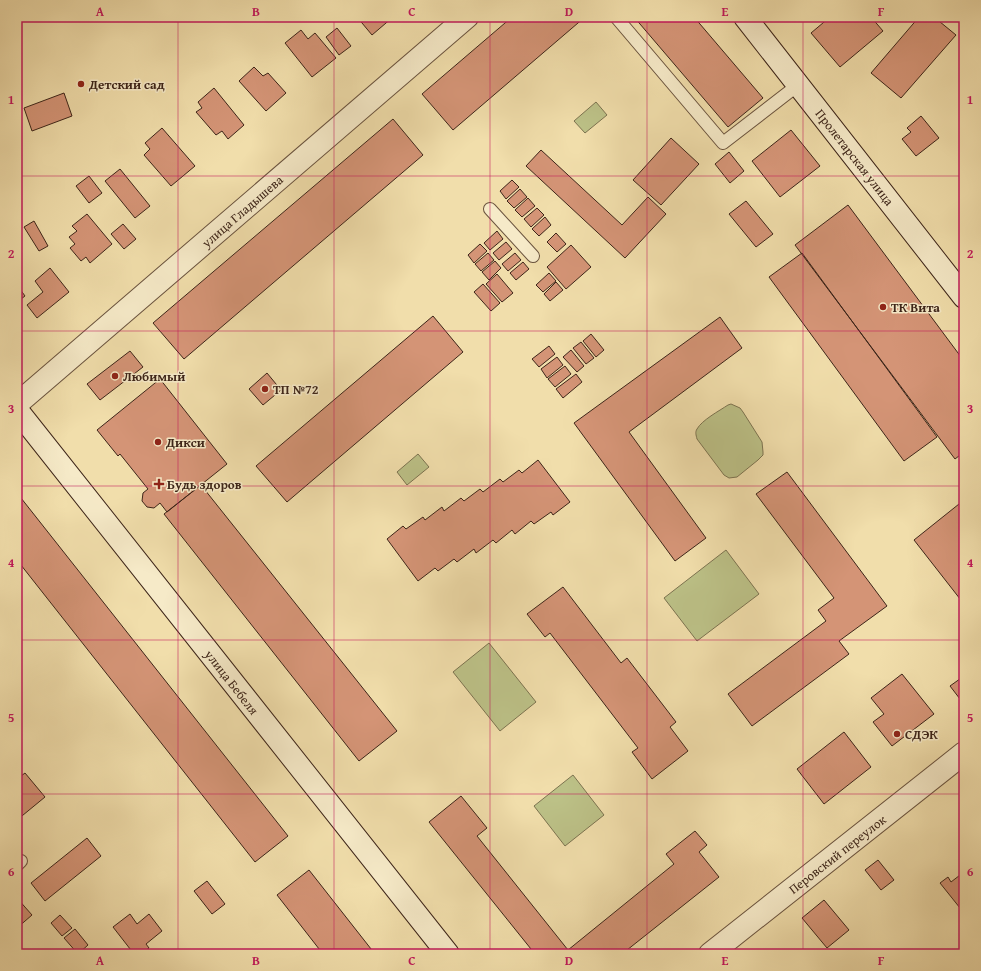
<svg xmlns="http://www.w3.org/2000/svg" width="981" height="971" viewBox="0 0 981 971" font-family="'Gentium Book Plus',serif">
	<style>
		.green { fill: #bcc187; stroke: #7c7350 }
		.building { fill: #d49476; stroke: #3d2519 }
		.lines { fill: none; stroke-linecap: round; stroke-linejoin: round }
		.lane-casing { stroke: #6a533e; stroke-width: 14 }
		.street-casing { stroke: #6a533e; stroke-width: 24 }
		.secondary-casing { stroke: #3d2519; stroke-width: 24 }
		.lane { stroke: #f6eac8; stroke-width: 12 }
		.street { stroke: #f6eac8; stroke-width: 22 }
		.secondary { stroke: #f6eac8; stroke-width: 22 }
		.grid { fill: none; stroke: #c2185b; stroke-width: 1; stroke-opacity: 0.55 }
		.poi-dot { fill: #8f2418; stroke: #f6eac8; stroke-width: 1.5 }
		.labels { text-anchor: middle; stroke-width: 3; stroke-linejoin: round; paint-order: stroke }
		.poi-label { font-size: 13px; font-weight: bold; fill: #3d2519; stroke: #f6eac8; text-anchor: start }
		.street-label { font-size: 13px; fill: #3d2519; stroke: #f6eac8 }
		.neatline { fill: none; stroke: #c2185b; stroke-width: 1.5 }
		.grid-label { font-size: 13px; text-anchor: middle; font-weight: bold; fill: #c2185b }
	</style>
	<rect width="100%" height="100%" fill="#f1deab"/>
	<filter id="stains"><feTurbulence type="fractalNoise" baseFrequency=".005" numOctaves="4"/><feColorMatrix values="0 0 0 0 .2 0 0 0 0 .09 0 0 0 0 .02 0 0 0 .5 -.17"/></filter>
	<radialGradient id="worn" r=".72"><stop offset=".6" stop-color="#630" stop-opacity="0"/><stop offset="1" stop-color="#630" stop-opacity=".3"/></radialGradient>
	<!-- green -->
	<path class="green" d="M 596,102 L 607,115 L 585,133 L 574,121 Z
		M 731,404 L 740,408 L 743,412 L 762,442 L 763,452 L 763,455 L 758,460 L 737,477 L 729,478 L 724,475 L 697,439 C 696,435 695,432 697,429 C 702,420 719,411 728,405 Z
		M 418,454 L 429,467 L 407,485 L 397,472 Z
		M 726,550 L 759,594 L 697,641 L 664,598 Z
		M 489,643 L 536,702 L 500,731 L 453,672 Z
		M 573,775 L 604,815 L 565,846 L 534,806 Z"/>
	<!-- building -->
	<path class="building" d="M 357,17 L 393,17 L 372,35 Z
		M 512,17 L 585,17 L 453,130 L 422,94 Z
		M 634,17 L 694,17 L 763,98 L 728,127 Z
		M 830,17 L 871,17 L 883,31 L 840,67 L 811,33 Z
		M 919,17 L 934,17 L 956,35 L 901,98 L 871,73 Z
		M 337,28 L 351,46 L 339,55 L 326,37 Z
		M 301,30 L 308,39 L 315,33 L 336,58 L 312,77 L 285,43 Z
		M 254,67 L 263,76 L 268,73 L 286,93 L 266,111 L 239,81 Z
		M 214,88 L 244,125 L 228,139 L 222,131 L 216,135 L 196,112 L 202,108 L 198,102 Z
		M 64,93 L 72,116 L 32,131 L 24,108 Z
		M 921,116 L 939,138 L 916,156 L 902,139 L 911,132 L 907,128 Z
		M 393,119 L 423,155 L 184,359 L 153,323 Z
		M 162,128 L 195,166 L 171,186 L 144,155 L 150,149 L 145,143 Z
		M 791,130 L 820,166 L 780,197 L 752,161 Z
		M 671,138 L 699,164 L 661,205 L 633,180 Z
		M 541,150 L 622,225 L 648,197 L 666,214 L 625,258 L 526,166 Z
		M 729,152 L 744,171 L 730,183 L 715,164 Z
		M 120,169 L 150,206 L 135,218 L 105,181 Z
		M 89,176 L 102,193 L 89,203 L 76,186 Z
		M 512,180 L 519,187 L 506,199 L 500,191 Z
		M 520,189 L 527,197 L 514,208 L 507,201 Z
		M 528,198 L 535,206 L 522,217 L 515,210 Z
		M 746,201 L 773,234 L 756,247 L 729,214 Z
		M 848,205 L 964,361 L 964,452 L 955,459 L 795,245 Z
		M 537,208 L 544,215 L 531,227 L 524,219 Z
		M 87,214 L 112,244 L 90,263 L 86,257 L 81,261 L 70,248 L 75,244 L 69,237 L 77,231 L 72,226 Z
		M 545,217 L 551,225 L 539,236 L 532,229 Z
		M 34,221 L 48,246 L 39,251 L 24,227 Z
		M 123,224 L 136,239 L 124,249 L 111,234 Z
		M 497,231 L 503,239 L 490,250 L 484,243 Z
		M 556,233 L 566,244 L 557,252 L 547,242 Z
		M 506,242 L 512,249 L 499,260 L 493,253 Z
		M 480,244 L 487,251 L 474,263 L 468,255 Z
		M 571,245 L 591,267 L 566,289 L 547,267 Z
		M 488,253 L 494,260 L 481,271 L 475,264 Z
		M 515,253 L 521,260 L 508,271 L 502,264 Z
		M 802,253 L 937,437 L 904,461 L 769,277 Z
		M 495,261 L 501,268 L 489,280 L 482,272 Z
		M 523,262 L 529,269 L 516,280 L 510,273 Z
		M 50,268 L 69,292 L 37,318 L 27,305 L 43,292 L 35,281 Z
		M 549,273 L 556,281 L 543,292 L 536,285 Z
		M 497,274 L 513,293 L 502,302 L 486,284 Z
		M 556,282 L 563,290 L 550,301 L 544,294 Z
		M 483,284 L 500,303 L 491,311 L 474,292 Z
		M 17,285 L 25,296 L 17,302 Z
		M 433,316 L 463,352 L 287,502 L 256,466 Z
		M 720,317 L 742,348 L 629,432 L 706,538 L 675,561 L 574,423 Z
		M 591,334 L 604,350 L 596,357 L 583,341 Z
		M 581,342 L 594,358 L 586,364 L 573,348 Z
		M 549,346 L 555,354 L 539,367 L 532,359 Z
		M 571,350 L 584,366 L 577,372 L 563,357 Z
		M 130,351 L 143,367 L 100,400 L 87,384 Z
		M 557,357 L 563,365 L 547,378 L 541,369 Z
		M 565,366 L 571,374 L 555,387 L 548,379 Z
		M 267,373 L 281,390 L 263,405 L 249,389 Z
		M 576,374 L 582,382 L 563,398 L 556,389 Z
		M 160,379 L 227,464 L 167,512 L 160,503 L 154,508 L 147,507 L 142,501 L 143,493 L 148,489 L 120,454 L 118,456 L 97,430 Z
		M 538,460 L 570,502 L 553,515 L 551,512 L 534,524 L 531,521 L 515,534 L 512,530 L 496,543 L 493,540 L 476,553 L 474,549 L 457,562 L 454,559 L 438,571 L 435,568 L 418,581 L 387,539 L 403,526 L 406,529 L 423,517 L 425,520 L 442,507 L 444,511 L 461,498 L 464,501 L 480,489 L 483,492 L 500,479 L 503,482 L 519,470 L 522,473 Z
		M 787,472 L 887,606 L 839,641 L 849,654 L 752,726 L 728,694 L 826,621 L 818,610 L 834,598 L 756,494 Z
		M 201,485 L 397,731 L 359,761 L 164,514 Z
		M 21,498 L 288,836 L 255,862 L 17,560 L 17,501 Z
		M 964,500 L 964,604 L 914,540 Z
		M 563,587 L 621,663 L 627,658 L 676,722 L 670,727 L 688,751 L 652,779 L 632,752 L 638,748 L 550,633 L 545,637 L 527,614 Z
		M 902,674 L 934,714 L 892,746 L 873,722 L 884,714 L 871,698 Z
		M 964,676 L 964,695 L 960,699 L 950,686 Z
		M 844,732 L 871,767 L 824,804 L 797,769 Z
		M 25,773 L 45,797 L 17,820 L 17,779 Z
		M 461,796 L 487,828 L 477,836 L 568,950 L 674,864 L 666,854 L 695,831 L 707,845 L 699,852 L 719,877 L 622,954 L 535,954 L 429,822 Z
		M 87,838 L 101,856 L 45,901 L 31,883 Z
		M 878,860 L 894,880 L 881,890 L 865,870 Z
		M 309,870 L 375,954 L 323,954 L 277,895 Z
		M 964,872 L 964,913 L 940,883 L 948,877 L 951,882 Z
		M 207,881 L 225,904 L 212,914 L 194,891 Z
		M 17,898 L 32,915 L 17,928 Z
		M 824,900 L 849,930 L 827,948 L 802,918 Z
		M 130,914 L 137,924 L 149,914 L 162,931 L 146,944 L 149,948 L 141,954 L 134,954 L 113,927 Z
		M 60,915 L 72,928 L 62,936 L 51,923 Z
		M 75,929 L 88,945 L 78,954 L 64,938 Z"/>
	<g class="lines">
		<!-- lane casing -->
		<g class="lane-casing">
			<path id="lane" d="M 616,17 L 723,143 L 798,85
				M 490,209 L 533,256
				M 17,865 L 21,861"/>
		</g>
		<!-- street casing -->
		<g class="street-casing">
			<path id="street" d="M 17,404 L 467,17
				M 710,954 L 964,753"/>
		</g>
		<!-- secondary casing -->
		<g class="secondary-casing">
			<path id="secondary" d="M 745,17 L 964,297
				M 17,410 L 448,954"/>
		</g>
		<!-- lane -->
		<use href="#lane" class="lane"/>
		<!-- street -->
		<use href="#street" class="street"/>
		<!-- secondary -->
		<use href="#secondary" class="secondary"/>
	</g>
	<!-- grid -->
	<path class="grid" d="M 178,17 L 178,954M 334,17 L 334,954M 490,17 L 490,954M 647,17 L 647,954M 803,17 L 803,954M 17,176 L 964,176M 17,331 L 964,331M 17,486 L 964,486M 17,640 L 964,640M 17,794 L 964,794"/>
	<!-- markers -->
	<g class="poi-dot">
		<circle cx="81" cy="84" r="4"/>
		<circle cx="883" cy="307" r="4"/>
		<circle cx="115" cy="376" r="4"/>
		<circle cx="265" cy="389" r="4"/>
		<circle cx="158" cy="442" r="4"/>
		<path d="M157 478h4v4h4v4h-4v4h-4v-4h-4v-4h4z"/>
		<circle cx="897" cy="734" r="4"/>
	</g>
	<g class="labels">
		<!-- poi labels -->
		<g class="poi-label">
			<text x="89" y="89">Детский сад</text>
			<text x="891" y="312">ТК Вита</text>
			<text x="123" y="381">Любимый</text>
			<text x="273" y="394">ТП №72</text>
			<text x="166" y="447">Дикси</text>
			<text x="167" y="489">Будь здоров</text>
			<text x="905" y="739">СДЭК</text>
		</g>
		<!-- street labels -->
		<g class="street-label">
			<text transform="translate(855 157) rotate(52)" y="5">Пролетарская улица</text>
			<text transform="translate(242 211) rotate(-41)" y="5">улица Гладышева</text>
			<text transform="translate(232 682) rotate(52)" y="5">улица Бебеля</text>
			<text transform="translate(837 854) rotate(-38)" y="5">Перовский переулок</text>
		</g>
	</g>
	<!-- margin -->
	<rect width="981" height="971" fill="none" stroke="#f1deab" stroke-width="44"/>
	<rect x="22" y="22" width="937" height="927" class="neatline"/>
	<g class="grid-label">
		<text x="100" y="16">A</text>
		<text x="256" y="16">B</text>
		<text x="412" y="16">C</text>
		<text x="569" y="16">D</text>
		<text x="725" y="16">E</text>
		<text x="881" y="16">F</text>
		<text x="11" y="104">1</text>
		<text x="970" y="104">1</text>
		<text x="11" y="258">2</text>
		<text x="970" y="258">2</text>
		<text x="11" y="413">3</text>
		<text x="970" y="413">3</text>
		<text x="11" y="567">4</text>
		<text x="970" y="567">4</text>
		<text x="11" y="722">5</text>
		<text x="970" y="722">5</text>
		<text x="11" y="876">6</text>
		<text x="970" y="876">6</text>
		<text x="100" y="965">A</text>
		<text x="256" y="965">B</text>
		<text x="412" y="965">C</text>
		<text x="569" y="965">D</text>
		<text x="725" y="965">E</text>
		<text x="881" y="965">F</text>
	</g>
	<rect width="100%" height="100%" filter="url(#stains)"/>
	<rect width="100%" height="100%" fill="url(#worn)"/>
</svg>
